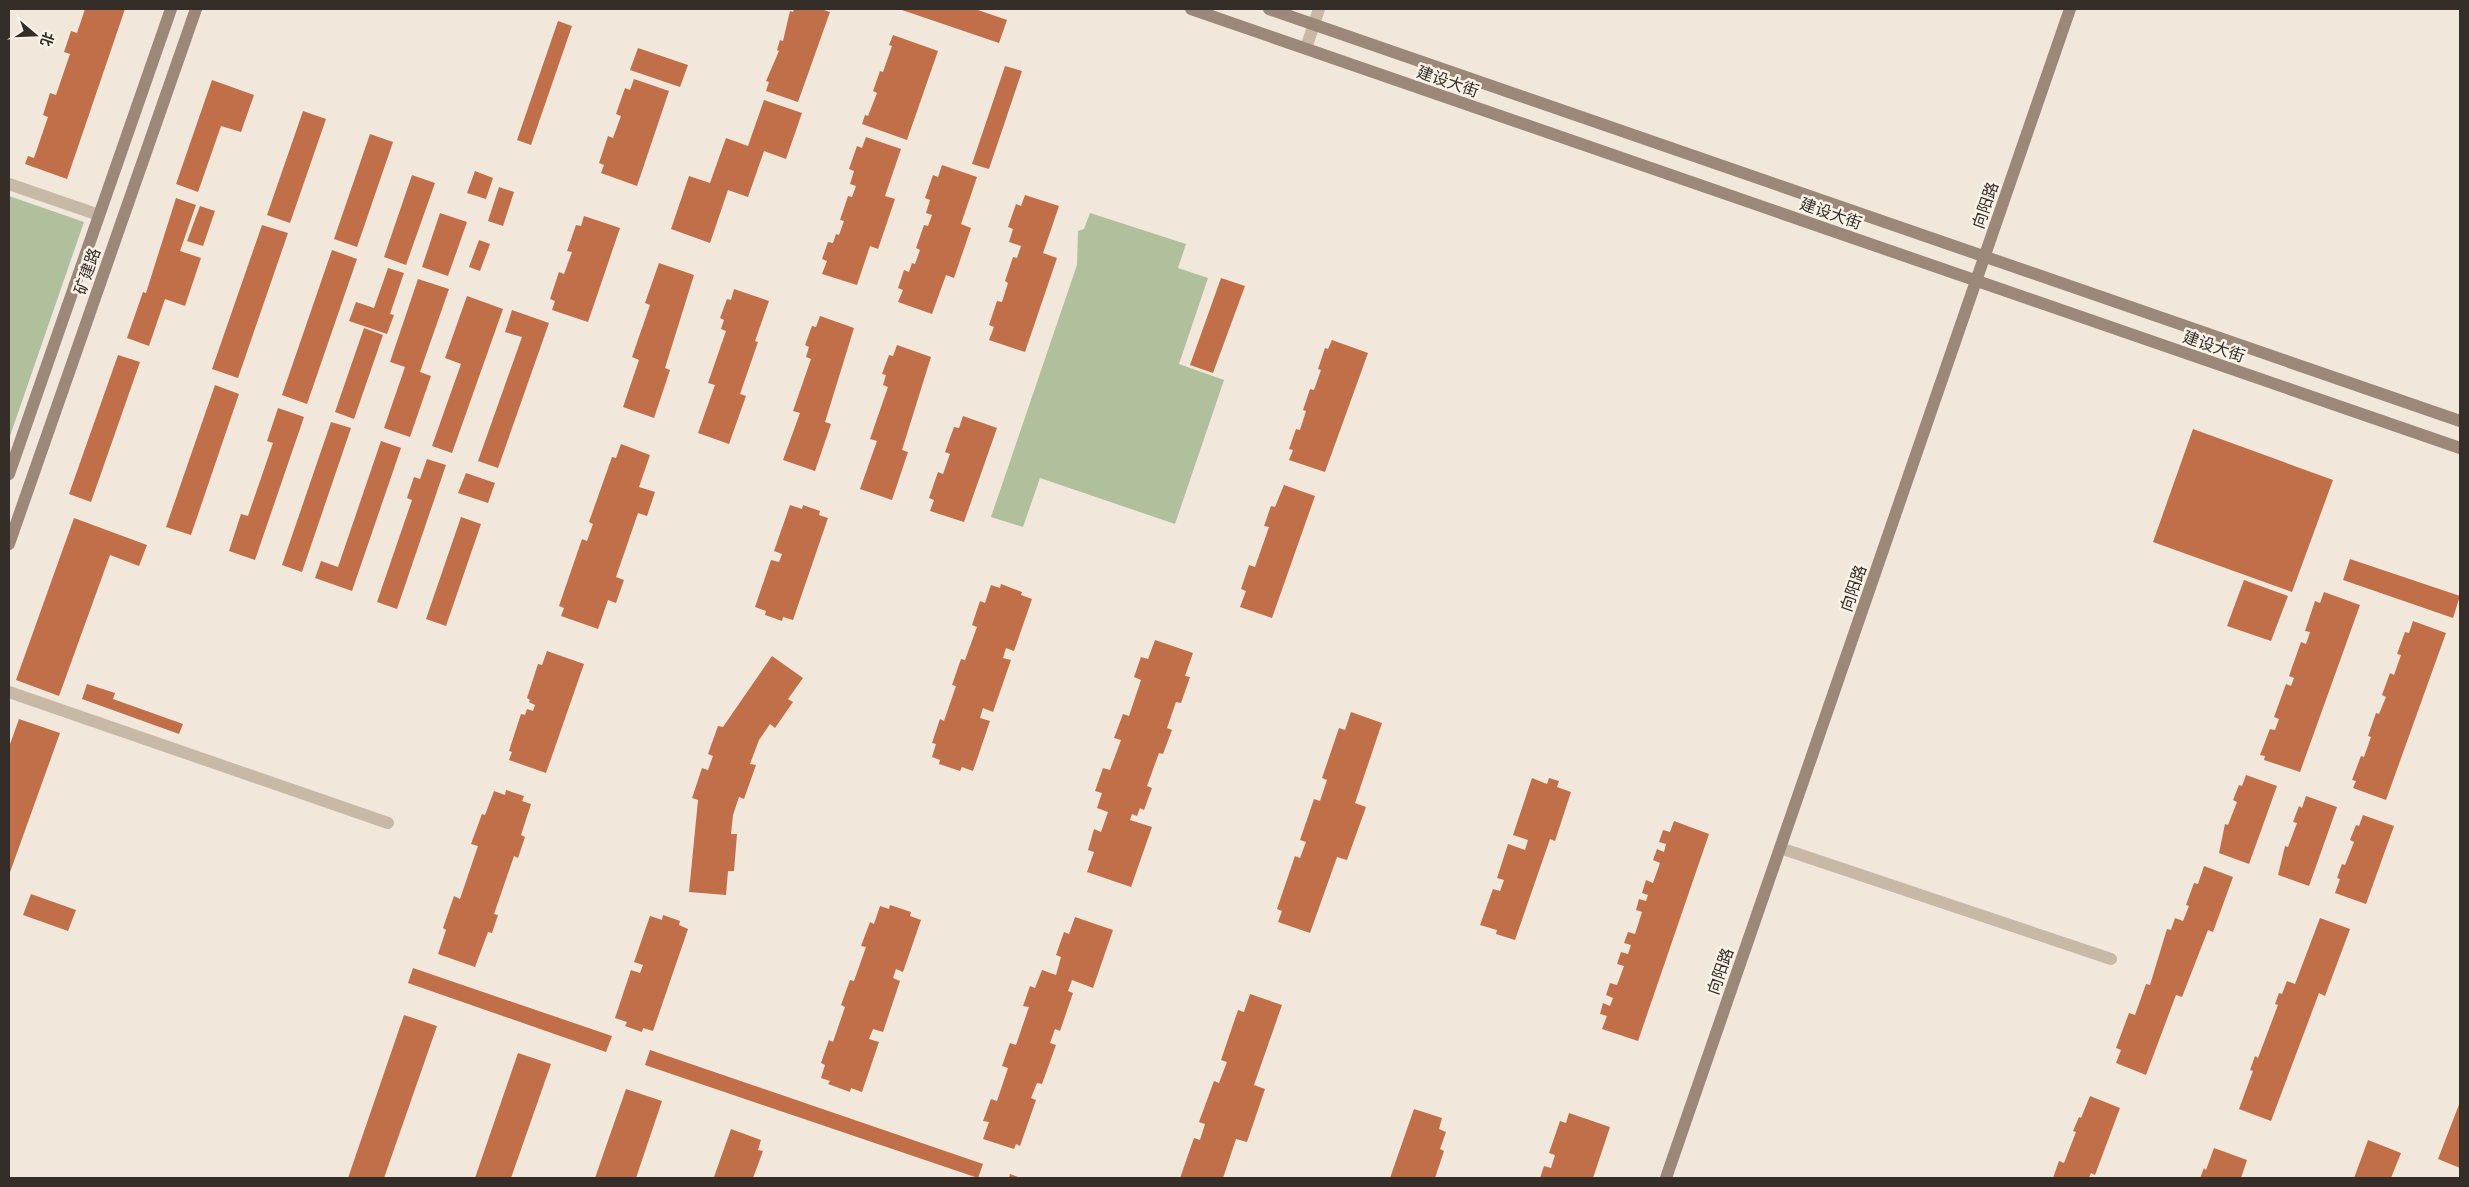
<svg xmlns="http://www.w3.org/2000/svg" width="2469" height="1187" viewBox="0 0 2469 1187" font-family="'Exo 2','Noto Sans SC',sans-serif">
	<style>
		.green { fill: #b0bf9c }
		.building { fill: #c16f49 }
		.lines { fill: none; stroke-linecap: round; stroke-linejoin: round }
		.street { stroke: #c8b9a7; stroke-width: 12 }
		.secondary { stroke: #9c8879; stroke-width: 12 }
		.labels { text-anchor: middle; stroke-width: 5; stroke-linejoin: round; paint-order: stroke }
		.street-label { font-size: 16px; fill: #352d28; stroke: #f8f2e7 }
	</style>
	<rect width="100%" height="100%" fill="#f1e8db"/>
	<!-- green -->
	<path class="green" d="M 9,196 L 84,222 L 10,436 L 9,436 Z
		M 1090,213 L 1186,244 L 1178,268 L 1208,278 L 1179,364 L 1224,380 L 1175,524 L 1040,478 L 1023,527 L 991,517 L 1077,265 L 1078,231 L 1084,229 Z"/>
	<!-- building -->
	<path class="building" d="M 85,9 L 125,9 L 67,179 L 25,164 L 28,156 L 34,158 L 48,117 L 43,115 L 50,93 L 56,95 L 70,54 L 64,52 L 71,31 L 77,33 Z
		M 794,9 L 821,9 L 830,12 L 798,102 L 766,91 L 769,82 L 766,81 L 779,51 L 777,50 L 780,40 L 783,41 L 790,11 L 793,12 Z
		M 899,9 L 975,9 L 1007,20 L 999,43 Z
		M 558,21 L 572,26 L 531,145 L 517,140 Z
		M 893,35 L 938,51 L 907,140 L 862,124 L 865,115 L 868,116 L 877,93 L 873,91 L 880,71 L 883,72 L 892,46 L 889,45 Z
		M 638,48 L 688,65 L 680,87 L 630,70 Z
		M 1005,66 L 1022,71 L 989,169 L 972,164 Z
		M 634,79 L 669,91 L 637,186 L 601,173 L 604,165 L 599,163 L 608,136 L 613,138 L 621,116 L 616,114 L 625,88 L 630,90 Z
		M 212,80 L 254,95 L 241,132 L 221,126 L 198,192 L 176,184 Z
		M 764,100 L 802,113 L 786,159 L 764,151 L 748,197 L 728,190 L 710,243 L 671,229 L 689,176 L 710,183 L 726,138 L 748,146 Z
		M 303,111 L 326,119 L 290,223 L 267,215 Z
		M 370,134 L 393,142 L 357,247 L 334,239 Z
		M 866,137 L 901,149 L 885,196 L 895,199 L 878,249 L 870,246 L 857,285 L 822,274 L 827,261 L 822,259 L 828,242 L 833,243 L 836,234 L 839,235 L 844,221 L 840,220 L 848,196 L 852,197 L 856,186 L 850,184 L 854,171 L 849,169 L 857,146 L 862,148 Z
		M 942,165 L 977,177 L 961,224 L 971,228 L 954,278 L 946,275 L 932,314 L 898,302 L 903,290 L 898,288 L 904,270 L 909,272 L 912,263 L 915,264 L 920,250 L 916,248 L 924,225 L 928,226 L 932,215 L 926,213 L 930,200 L 925,198 L 933,175 L 938,177 Z
		M 475,171 L 493,178 L 486,199 L 467,193 Z
		M 412,175 L 435,183 L 406,265 L 384,257 Z
		M 499,187 L 514,192 L 503,226 L 488,221 Z
		M 1025,195 L 1059,206 L 1043,253 L 1057,258 L 1025,352 L 989,340 L 994,327 L 989,325 L 997,301 L 1002,302 L 1008,283 L 1005,281 L 1013,257 L 1017,258 L 1021,246 L 1009,242 L 1013,229 L 1008,227 L 1016,204 L 1021,206 Z
		M 176,198 L 196,205 L 180,251 L 201,258 L 185,306 L 165,299 L 149,346 L 127,338 L 143,292 L 146,293 Z
		M 200,206 L 215,211 L 203,246 L 187,241 Z
		M 440,213 L 467,222 L 448,276 L 422,267 Z
		M 584,216 L 620,228 L 588,322 L 552,310 L 555,301 L 550,299 L 559,272 L 564,274 L 572,252 L 567,251 L 576,225 L 581,226 Z
		M 262,225 L 288,233 L 238,378 L 212,369 Z
		M 479,240 L 490,244 L 480,271 L 469,267 Z
		M 332,250 L 357,259 L 307,404 L 282,395 Z
		M 659,263 L 694,275 L 665,368 L 670,370 L 654,418 L 623,407 L 639,360 L 632,357 L 650,305 L 645,303 Z
		M 388,268 L 404,273 L 390,314 L 394,315 L 387,334 L 349,321 L 356,302 L 374,308 Z
		M 1221,278 L 1245,286 L 1213,373 L 1190,365 Z
		M 418,279 L 449,289 L 420,372 L 431,376 L 410,437 L 384,428 L 405,367 L 390,362 Z
		M 734,289 L 769,301 L 755,341 L 758,342 L 740,394 L 746,396 L 729,444 L 698,433 L 715,385 L 708,383 L 726,331 L 721,329 L 724,320 L 720,318 L 727,299 L 731,300 Z
		M 467,296 L 503,309 L 452,453 L 432,446 L 461,364 L 445,358 Z
		M 512,310 L 549,323 L 498,468 L 478,461 L 522,337 L 505,332 Z
		M 820,316 L 854,328 L 825,422 L 831,424 L 815,471 L 783,460 L 800,413 L 793,411 L 811,359 L 806,357 L 809,347 L 805,345 L 812,326 L 816,327 Z
		M 364,328 L 383,335 L 354,419 L 335,412 Z
		M 1332,340 L 1368,353 L 1325,472 L 1289,460 L 1293,450 L 1289,449 L 1296,429 L 1300,430 L 1306,411 L 1303,410 L 1310,389 L 1314,390 L 1321,370 L 1318,369 L 1325,348 L 1328,349 Z
		M 897,345 L 931,357 L 902,450 L 908,452 L 892,500 L 860,489 L 877,441 L 870,439 L 888,387 L 883,385 L 886,375 L 882,374 L 889,355 L 893,356 Z
		M 118,355 L 140,362 L 91,502 L 69,494 Z
		M 215,385 L 239,394 L 191,535 L 166,527 Z
		M 278,408 L 304,417 L 255,560 L 229,551 L 241,514 L 248,516 L 273,443 L 267,441 Z
		M 963,416 L 997,428 L 964,522 L 930,511 L 934,500 L 929,498 L 938,472 L 943,474 L 950,454 L 945,452 L 954,427 L 959,428 Z
		M 331,422 L 351,428 L 302,572 L 282,565 Z
		M 2193,429 L 2333,480 L 2292,592 L 2153,542 Z
		M 381,441 L 401,448 L 352,591 L 315,578 L 321,561 L 338,567 Z
		M 621,444 L 650,455 L 639,487 L 655,492 L 647,516 L 638,513 L 616,577 L 624,580 L 616,603 L 608,600 L 598,629 L 561,616 L 564,608 L 559,606 L 582,539 L 587,541 L 593,524 L 589,522 L 612,457 L 616,458 Z
		M 427,459 L 446,465 L 397,609 L 377,602 L 412,500 L 407,498 L 414,477 L 420,479 Z
		M 466,473 L 495,483 L 488,503 L 458,493 Z
		M 1284,485 L 1315,496 L 1272,618 L 1240,607 L 1246,591 L 1241,589 L 1249,565 L 1255,567 L 1269,527 L 1264,526 L 1271,506 L 1275,507 Z
		M 790,505 L 802,509 L 803,505 L 820,511 L 819,515 L 828,518 L 793,620 L 783,617 L 782,621 L 765,615 L 766,611 L 755,607 L 771,560 L 779,562 L 782,554 L 774,551 Z
		M 461,517 L 481,524 L 446,626 L 426,619 Z
		M 74,518 L 147,545 L 139,566 L 110,555 L 59,696 L 16,680 Z
		M 2350,559 L 2460,596 L 2453,618 L 2343,580 Z
		M 2244,580 L 2288,596 L 2271,641 L 2227,626 Z
		M 1001,584 L 1022,592 L 1021,595 L 1032,599 L 1014,651 L 1006,648 L 1003,658 L 1011,660 L 993,712 L 983,708 L 980,718 L 990,721 L 973,771 L 962,767 L 960,771 L 939,764 L 940,760 L 932,757 L 936,744 L 932,743 L 940,719 L 944,721 L 956,686 L 952,685 L 961,659 L 965,660 L 977,627 L 972,625 L 980,601 L 985,603 L 991,585 L 1000,588 Z
		M 2324,592 L 2360,605 L 2300,772 L 2264,760 L 2265,756 L 2260,755 L 2270,729 L 2275,730 L 2279,719 L 2274,717 L 2286,684 L 2291,686 L 2294,678 L 2289,676 L 2301,642 L 2306,644 L 2310,632 L 2305,631 L 2315,601 L 2320,603 Z
		M 2413,621 L 2446,633 L 2386,800 L 2353,788 L 2356,781 L 2352,780 L 2361,756 L 2364,757 L 2371,737 L 2368,736 L 2376,713 L 2379,714 L 2386,697 L 2382,695 L 2390,673 L 2394,675 L 2401,655 L 2397,654 L 2405,632 L 2409,633 Z
		M 1155,640 L 1193,653 L 1185,676 L 1190,677 L 1181,703 L 1176,702 L 1167,728 L 1172,730 L 1163,754 L 1159,753 L 1147,786 L 1152,788 L 1144,810 L 1140,808 L 1137,816 L 1132,814 L 1130,820 L 1152,827 L 1131,887 L 1087,872 L 1094,852 L 1088,850 L 1094,829 L 1101,832 L 1108,812 L 1097,808 L 1102,793 L 1095,791 L 1103,768 L 1110,770 L 1121,740 L 1114,738 L 1123,714 L 1129,716 L 1141,680 L 1134,677 L 1141,657 L 1148,659 Z
		M 547,651 L 584,664 L 546,773 L 509,760 L 512,752 L 509,751 L 521,714 L 525,715 L 527,709 L 533,711 L 535,705 L 529,702 L 530,700 L 527,698 L 538,664 L 542,665 Z
		M 772,656 L 803,678 L 788,699 L 793,702 L 775,728 L 770,724 L 759,740 L 750,764 L 756,765 L 744,799 L 739,797 L 733,815 L 731,834 L 737,834 L 734,871 L 728,871 L 726,895 L 689,892 L 698,800 L 692,798 L 702,768 L 708,770 L 713,756 L 708,754 L 718,726 L 723,727 Z
		M 87,684 L 115,693 L 113,699 L 183,724 L 179,734 L 82,699 Z
		M 1351,712 L 1382,723 L 1355,803 L 1366,807 L 1347,860 L 1337,857 L 1310,933 L 1278,922 L 1282,911 L 1277,909 L 1295,856 L 1300,858 L 1306,842 L 1300,840 L 1314,799 L 1320,801 L 1327,780 L 1322,778 L 1339,728 L 1345,730 Z
		M 19,719 L 60,733 L 9,875 L 9,747 Z
		M 2246,775 L 2277,786 L 2249,864 L 2219,853 L 2225,824 L 2228,825 L 2237,802 L 2233,800 L 2239,785 L 2242,786 Z
		M 1532,778 L 1547,784 L 1549,778 L 1559,781 L 1557,787 L 1571,792 L 1555,841 L 1550,839 L 1515,940 L 1496,934 L 1497,930 L 1480,925 L 1493,889 L 1500,891 L 1504,880 L 1497,878 L 1508,844 L 1525,850 L 1528,840 L 1513,835 Z
		M 506,790 L 524,796 L 522,801 L 531,804 L 521,835 L 525,837 L 518,858 L 514,856 L 494,914 L 498,915 L 492,933 L 488,932 L 475,967 L 438,954 L 446,930 L 443,928 L 454,896 L 460,899 L 478,846 L 471,844 L 482,814 L 485,815 L 494,791 L 505,795 Z
		M 2306,796 L 2337,807 L 2309,886 L 2278,875 L 2285,846 L 2288,847 L 2297,823 L 2293,822 L 2299,806 L 2302,808 Z
		M 2363,815 L 2394,826 L 2366,904 L 2335,893 L 2340,879 L 2337,878 L 2342,864 L 2345,865 L 2354,842 L 2350,840 L 2356,825 L 2359,826 Z
		M 1674,821 L 1709,834 L 1638,1041 L 1602,1029 L 1607,1016 L 1600,1014 L 1603,1003 L 1610,1006 L 1613,998 L 1606,995 L 1610,983 L 1617,985 L 1624,966 L 1617,964 L 1621,952 L 1628,954 L 1631,945 L 1624,943 L 1628,932 L 1635,934 L 1642,912 L 1636,910 L 1639,899 L 1646,901 L 1648,895 L 1642,893 L 1646,880 L 1653,883 L 1660,863 L 1653,860 L 1657,849 L 1664,852 L 1666,844 L 1659,842 L 1663,830 L 1670,832 Z
		M 2204,866 L 2233,877 L 2213,932 L 2208,930 L 2182,997 L 2176,995 L 2146,1075 L 2116,1063 L 2121,1050 L 2116,1048 L 2129,1013 L 2135,1015 L 2146,984 L 2150,985 L 2167,929 L 2171,930 L 2175,918 L 2183,921 L 2189,906 L 2186,905 L 2194,883 L 2198,884 Z
		M 31,894 L 76,910 L 68,931 L 23,915 Z
		M 890,905 L 911,912 L 910,916 L 921,920 L 903,972 L 896,969 L 893,978 L 900,981 L 883,1032 L 873,1029 L 869,1039 L 879,1042 L 862,1092 L 851,1088 L 850,1092 L 828,1084 L 830,1081 L 821,1078 L 825,1065 L 821,1063 L 829,1040 L 833,1042 L 845,1007 L 841,1005 L 850,980 L 854,981 L 866,947 L 861,946 L 870,922 L 874,924 L 880,906 L 889,909 Z
		M 663,915 L 680,921 L 679,925 L 688,929 L 653,1031 L 643,1028 L 642,1032 L 625,1026 L 627,1022 L 615,1018 L 631,970 L 640,973 L 643,965 L 634,962 L 650,916 L 662,920 Z
		M 1075,917 L 1113,930 L 1093,988 L 1072,980 L 1068,991 L 1073,993 L 1060,1031 L 1055,1029 L 1050,1043 L 1056,1045 L 1042,1084 L 1037,1083 L 1031,1098 L 1036,1100 L 1020,1146 L 1016,1144 L 1014,1149 L 983,1139 L 989,1122 L 983,1121 L 991,1099 L 997,1101 L 1008,1068 L 1002,1066 L 1010,1043 L 1016,1045 L 1029,1007 L 1023,1006 L 1030,986 L 1035,988 L 1042,970 L 1056,975 L 1061,957 L 1056,955 L 1064,932 L 1069,934 Z
		M 2320,918 L 2350,929 L 2325,996 L 2319,993 L 2271,1121 L 2239,1109 L 2253,1071 L 2250,1070 L 2255,1056 L 2258,1058 L 2278,1005 L 2275,1004 L 2279,993 L 2282,994 L 2287,981 L 2295,984 Z
		M 413,968 L 612,1036 L 606,1052 L 408,983 Z
		M 1250,994 L 1282,1005 L 1254,1085 L 1265,1089 L 1247,1142 L 1236,1139 L 1223,1178 L 1180,1178 L 1194,1138 L 1200,1140 L 1205,1124 L 1199,1122 L 1214,1081 L 1219,1083 L 1227,1062 L 1221,1060 L 1238,1010 L 1244,1012 Z
		M 404,1015 L 437,1026 L 384,1178 L 348,1178 Z
		M 650,1050 L 983,1164 L 978,1178 L 645,1065 Z
		M 518,1053 L 551,1064 L 511,1178 L 475,1178 Z
		M 626,1089 L 662,1101 L 636,1178 L 595,1178 Z
		M 2090,1096 L 2120,1108 L 2095,1175 L 2091,1173 L 2089,1178 L 2053,1178 L 2059,1161 L 2064,1163 L 2076,1132 L 2073,1131 L 2079,1117 L 2081,1118 Z
		M 2460,1102 L 2460,1168 L 2438,1159 Z
		M 1414,1109 L 1442,1118 L 1439,1129 L 1446,1132 L 1440,1149 L 1444,1151 L 1435,1178 L 1390,1178 Z
		M 1569,1113 L 1610,1127 L 1593,1178 L 1540,1178 L 1544,1166 L 1551,1168 L 1555,1155 L 1549,1153 L 1560,1121 L 1566,1123 Z
		M 731,1129 L 761,1140 L 758,1150 L 763,1151 L 753,1178 L 714,1177 Z
		M 2368,1140 L 2401,1153 L 2391,1178 L 2354,1178 Z
		M 2214,1148 L 2247,1160 L 2241,1178 L 2200,1178 L 2204,1168 L 2206,1170 Z
		M 1010,1174 L 1021,1178 L 1009,1178 Z"/>
	<g class="lines">
		<!-- street -->
		<path class="street" d="M 1306,48 L 1319,9
			M 9,184 L 99,215
			M 9,692 L 388,823
			M 1780,848 L 2111,959"/>
		<!-- secondary -->
		<path class="secondary" d="M 1191,9 L 2460,448
			M 1269,9 L 2460,421
			M 9,474 L 171,9
			M 9,544 L 196,9
			M 1666,1178 L 2070,9"/>
	</g>
	<g class="labels">
		<!-- street labels -->
		<g class="street-label">
			<text transform="translate(1448 81) rotate(19)" y="6">建设大街</text>
			<text transform="translate(1985 205) rotate(-71)" y="6">向阳路</text>
			<text transform="translate(1831 213) rotate(19)" y="6">建设大街</text>
			<text transform="translate(87 271) rotate(-71)" y="6">矿建路</text>
			<text transform="translate(2214 346) rotate(19)" y="6">建设大街</text>
			<text transform="translate(1853 588) rotate(-71)" y="6">向阳路</text>
			<text transform="translate(1720 971) rotate(-71)" y="6">向阳路</text>
		</g>
	</g>
	<!-- border -->
	<rect width="2469" height="1187" fill="none" stroke="#352d28" stroke-width="20"/>
	<!-- north arrow -->
	<g transform="translate(35 35) rotate(109)" stroke="#f8f2e7" stroke-width="4" paint-order="stroke">
	<path d="M0-4L9 19L0 12L-9 19Z" fill="#352d28"/>
	<text y="-8" font-size="14" font-weight="bold" text-anchor="middle" fill="#352d28">北</text>
	</g>
</svg>
